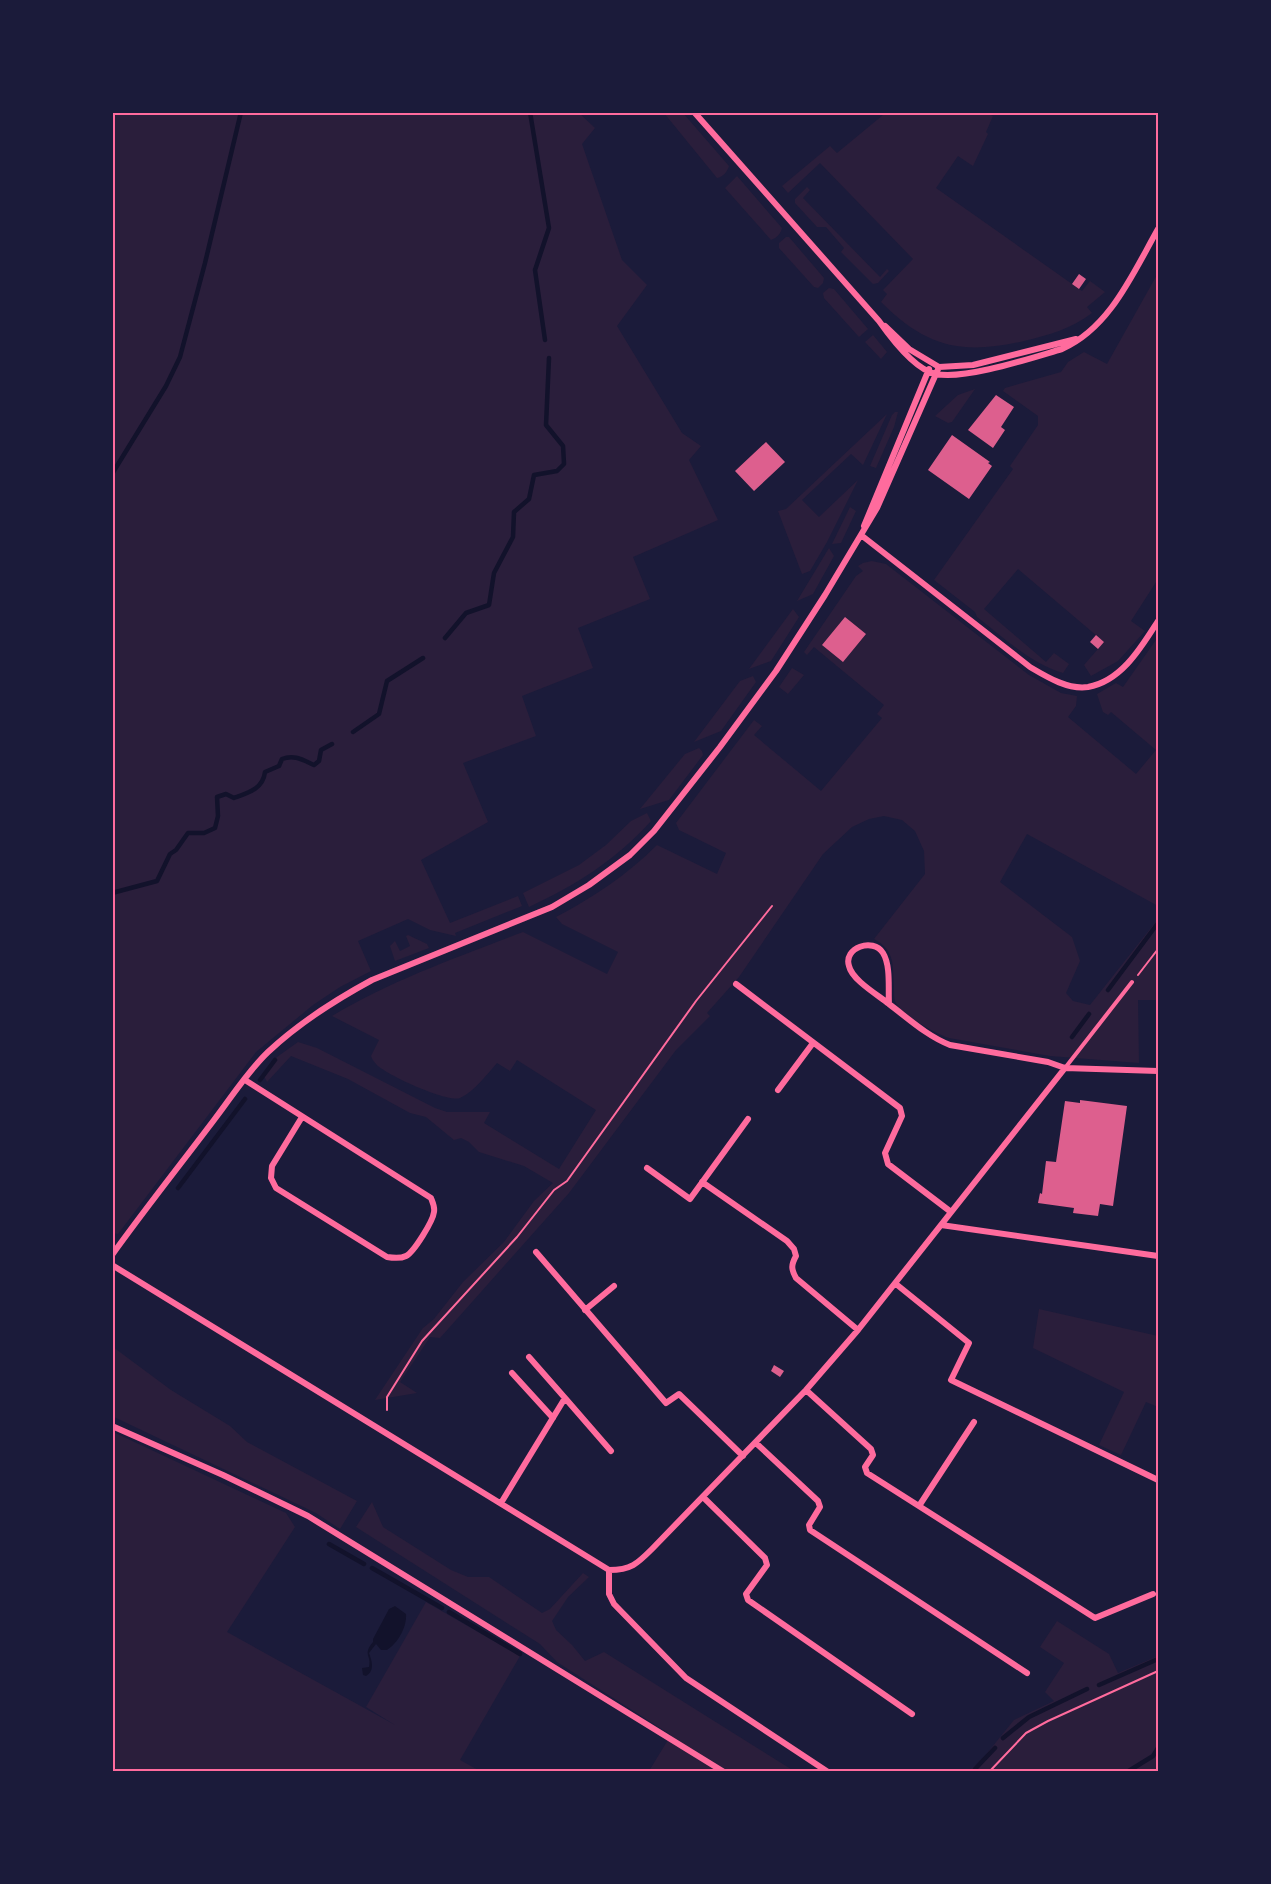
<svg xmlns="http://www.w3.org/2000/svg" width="1271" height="1884" viewBox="0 0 1271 1884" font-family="Mulish,sans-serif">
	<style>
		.green { fill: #2a1e3b }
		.water { fill: #12122b }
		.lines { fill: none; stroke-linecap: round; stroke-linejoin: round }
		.stream { stroke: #12122b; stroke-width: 4.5 }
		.building { fill: #dd5f8e }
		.path { stroke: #ff6b9d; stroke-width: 2 }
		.service { stroke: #ff6b9d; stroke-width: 4 }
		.minor { stroke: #ff6b9d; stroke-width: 6 }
		.neatline { fill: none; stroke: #ff6b9d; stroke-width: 2 }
	</style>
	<rect width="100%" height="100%" fill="#1b1b3a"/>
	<!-- green -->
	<path class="green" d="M 112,113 L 579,113 L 595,128 L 582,144 L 622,260 L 647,285 L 617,326 L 682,433 L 701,446 L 689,460 L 718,520 L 633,557 L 650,599 L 578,628 L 593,668 L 522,696 L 536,736 L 463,763 L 488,822 L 421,860 L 450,923 L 518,896 L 522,906 L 455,933 L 456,936 L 430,930 L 408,919 L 358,941 L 371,971 L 340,987 L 313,1005 L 256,1052 L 118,1234 L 112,1233 Z
		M 664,113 L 683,113 L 729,166 C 727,172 723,177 717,178 Z
		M 881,113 L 986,113 L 993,116 L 986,132 L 988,134 L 973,166 L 958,156 L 936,188 L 1082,291 L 1090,281 L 1105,292 L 1087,307 L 1092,313 C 1071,329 1049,335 1024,341 C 963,355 927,348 881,302 L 887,294 L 883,290 L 913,259 L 820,163 L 788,193 L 782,186 L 830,146 L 837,153 L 883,115 Z
		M 737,176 L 782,228 C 781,233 777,238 771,240 L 725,188 Z
		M 807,187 L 810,190 L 803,198 L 880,277 L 887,269 L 889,271 L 878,283 L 873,284 L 841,252 L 844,248 L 826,227 L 817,227 L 795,203 L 795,199 Z
		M 786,237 L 789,237 L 824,278 L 823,283 L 818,288 L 814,287 L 779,248 L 779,243 Z
		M 1158,273 L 1158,579 L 1131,621 L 1145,631 L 1118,661 L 1091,676 L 1084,665 L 1104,642 L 1018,569 L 984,609 L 1046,662 L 1054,653 L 1069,664 L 1063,673 C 1031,664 1003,637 977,617 L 975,612 L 934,580 L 1013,469 L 1010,466 L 1038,425 L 1038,416 L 1003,391 L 1005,388 L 1061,372 L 1068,362 L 1084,352 L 1107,364 Z
		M 829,288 L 834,289 L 868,329 L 859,337 L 824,298 L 823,293 Z
		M 873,335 L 887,352 L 881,359 L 865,342 Z
		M 975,389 L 952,422 L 948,423 L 935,416 L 958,395 Z
		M 895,412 L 898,412 L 894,427 L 876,468 L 870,466 L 892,415 Z
		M 887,414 L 863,465 L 851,454 L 802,500 L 819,517 L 858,480 L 827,542 L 810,571 L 802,574 L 778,511 L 786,509 Z
		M 850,507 L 856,511 L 841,543 L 832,544 Z
		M 829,548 L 834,556 L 813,594 L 797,601 Z
		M 872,561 L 886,564 L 1029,675 L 1061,693 L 1077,696 L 1076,706 L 1068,717 L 1136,774 L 1156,750 L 1111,712 L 1108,715 L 1103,712 L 1097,694 L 1116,683 L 1123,687 L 1158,637 L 1158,906 L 1027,834 L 1000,882 L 1072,937 L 1080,961 L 1066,993 L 1073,1001 L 1090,1005 L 1158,919 L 1158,1000 L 1138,1000 L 1139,1063 L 1050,1056 L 949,1038 C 936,1034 900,1014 895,1001 C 894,998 894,991 894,987 C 892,965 896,951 874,939 L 925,874 L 924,851 L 915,831 L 902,820 L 884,816 L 869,819 L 852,827 L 823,854 L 739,977 L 707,1013 L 710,1016 L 676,1050 L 569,1193 L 440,1338 L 430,1337 L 400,1382 L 417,1393 L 375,1400 L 423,1328 L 434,1319 L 463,1282 L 504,1242 L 534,1201 L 553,1183 L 524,1166 L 479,1152 L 469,1142 L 461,1138 L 454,1140 L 426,1117 L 410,1113 L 348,1079 L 291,1056 L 267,1082 L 263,1074 L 277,1057 L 298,1042 L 317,1048 L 435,1108 L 447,1112 L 490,1112 L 484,1123 L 559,1169 L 596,1110 L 517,1060 L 510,1071 L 497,1063 C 487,1074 475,1091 460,1098 C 448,1103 384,1074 376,1064 C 374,1062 372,1059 371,1056 L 379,1040 L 332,1016 C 392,980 458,957 523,932 L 607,974 L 618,952 L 562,924 L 556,917 C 594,897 627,875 657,845 L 717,874 L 726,853 L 679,830 L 676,823 L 754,720 L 762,726 L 754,735 L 821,791 L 882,718 L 877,714 L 884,705 L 814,647 L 807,655 L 804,652 L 856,576 L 863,571 L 858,566 L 863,563 Z
		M 793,609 L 799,617 L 771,661 L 749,669 Z
		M 792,668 L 804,675 L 788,694 L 779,687 Z
		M 753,676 L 756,682 L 721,731 L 694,742 L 740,681 Z
		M 699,748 L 702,751 L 703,755 L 669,800 L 640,809 L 685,754 Z
		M 647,813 L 651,821 C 616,860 576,885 529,907 L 523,893 L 579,865 L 606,845 L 631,821 Z
		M 408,935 L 427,944 L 429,948 L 395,961 L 390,946 L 395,941 L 400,951 L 410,946 L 406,936 Z
		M 1039,1309 L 1158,1336 L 1158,1407 L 1146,1402 L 1121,1455 L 1099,1445 L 1124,1392 L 1033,1348 Z
		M 113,1347 L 171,1390 L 230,1426 L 247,1442 L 357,1501 L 340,1529 L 316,1513 L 114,1417 L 112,1416 Z
		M 113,1432 L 286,1513 L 295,1527 L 227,1632 L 395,1725 L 366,1707 L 426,1602 L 520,1656 L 460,1760 L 480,1771 L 113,1771 Z
		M 372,1502 L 383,1527 L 451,1570 L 468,1577 L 489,1577 L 542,1613 L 550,1609 L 583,1573 L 589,1577 L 568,1597 L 552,1621 L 556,1630 L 572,1645 L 585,1661 L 604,1652 L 794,1771 L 649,1771 L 671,1735 L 557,1662 L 540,1644 L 356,1527 Z
		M 1057,1621 L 1109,1654 L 1118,1673 L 1158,1656 L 1158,1771 L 968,1772 L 984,1757 L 1014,1720 L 1054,1701 L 1045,1692 L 1064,1663 L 1040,1647 Z"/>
	<!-- water -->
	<path class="water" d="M 395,1606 L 406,1614 C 407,1627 398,1643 387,1650 L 381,1650 L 376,1644 L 369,1653 C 372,1661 375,1671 366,1676 L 363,1675 L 362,1668 L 369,1667 C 372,1655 362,1655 373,1642 L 373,1639 L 389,1609 Z"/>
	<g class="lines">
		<!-- stream -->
		<path class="stream" d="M 530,112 L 549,228 L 535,270 L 545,340
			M 112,474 L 166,386 L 180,357 L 205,263 L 241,112
			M 445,638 L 466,613 L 489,605 L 494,573 L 513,537 L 514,512 L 529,499 L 534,475 L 557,471 L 564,464 L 563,446 L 546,425 L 549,358
			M 353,732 L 379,714 L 387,681 L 423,658
			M 112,893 L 157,881 L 170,854 L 176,850 L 188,833 L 204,833 L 215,828 L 218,816 L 217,797 L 226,794 L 234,798 C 248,793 263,789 265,772 L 279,766 L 282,759 C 294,754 303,760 314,765 L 319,761 L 321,750 L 332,744
			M 1108,990 L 1158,923
			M 1072,1037 L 1089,1014
			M 260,1080 L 275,1060
			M 178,1188 L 245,1099
			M 329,1544 L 364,1564
			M 372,1568 L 442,1608
			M 449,1612 L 520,1654
			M 1099,1685 L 1158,1659
			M 1003,1738 L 1029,1717 L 1087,1689
			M 975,1769 L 995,1748
			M 1127,1772 L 1153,1756 L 1158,1748"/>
	</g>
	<!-- building -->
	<path class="building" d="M 1079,274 L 1086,279 L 1079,289 L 1072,284 Z
		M 996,395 L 1014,407 L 1001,427 L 1005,430 L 993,448 L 968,430 Z
		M 952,435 L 990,462 L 988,463 L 992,466 L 969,499 L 928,470 Z
		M 766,442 L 785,462 L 754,491 L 735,471 Z
		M 845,617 L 866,634 L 843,662 L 822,645 Z
		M 1096,635 L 1104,642 L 1098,649 L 1090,642 Z
		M 1080,1100 L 1127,1106 L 1113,1206 L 1100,1204 L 1098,1216 L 1073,1213 L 1074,1208 L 1038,1203 L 1040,1193 L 1042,1194 L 1046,1161 L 1056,1162 L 1065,1101 L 1080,1103 Z
		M 774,1365 L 784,1371 L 780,1377 L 771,1371 Z"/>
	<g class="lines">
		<!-- path -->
		<path class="path" d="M 1138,975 L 1158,949
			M 387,1410 L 387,1397 L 422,1341 L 517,1237 L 554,1190 L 567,1181 L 696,1001 L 772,906
			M 989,1772 L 1026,1733 L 1048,1721 L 1158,1671"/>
		<!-- service -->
		<path class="service" d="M 1065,1068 L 1132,982"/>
		<!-- minor -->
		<path class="minor" d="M 694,112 L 879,321 C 891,338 915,370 936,374 C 965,380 1031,358 1062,349 C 1110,328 1133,273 1158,229
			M 885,326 L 909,349 L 939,367 L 973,365 L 1076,339
			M 864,526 L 929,369
			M 861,535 L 1030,667 C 1047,677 1068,690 1088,687 C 1122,681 1142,646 1158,621
			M 736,984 L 900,1108 L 902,1116 L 885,1153 L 888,1164 L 951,1212
			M 889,1004 C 878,995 852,980 849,966 C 843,948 873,937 883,953 C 891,966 888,989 889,1004 C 909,1019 927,1036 950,1045 L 1048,1062 L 1065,1068 L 1158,1071
			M 245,1080 L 431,1198 C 433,1203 435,1207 434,1212 C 433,1221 414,1252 406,1256 C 400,1259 393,1258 387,1257 L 276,1188 L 271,1178 L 272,1166 L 302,1117
			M 778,1090 L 813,1043
			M 647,1168 L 690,1199 L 748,1119
			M 702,1182 L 787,1241 L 794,1249 L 796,1256 C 791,1265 791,1269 796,1278 L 858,1330
			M 941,1225 L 1158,1256
			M 536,1252 L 666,1403 L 679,1394 L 743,1456
			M 112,1255 C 145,1209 180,1165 214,1120 C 231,1098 247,1072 268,1052 C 299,1023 335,1000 372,980 L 552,907 L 589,885 L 630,855 L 654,831 L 720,747 L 776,671 L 825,595 L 877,508 L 939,367
			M 112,1265 L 609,1570 C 631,1570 637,1564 652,1549 L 806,1390 L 858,1330 L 1065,1068
			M 896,1284 L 969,1343 L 951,1380 L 1158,1480
			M 585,1310 L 614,1286
			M 529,1357 L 565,1398
			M 512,1373 L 553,1418
			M 806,1390 L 871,1449 L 873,1455 L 865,1467 L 867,1473 L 1095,1618 L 1153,1594
			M 112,1426 L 223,1475 L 308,1516 L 724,1772
			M 756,1443 L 818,1501 L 820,1507 L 809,1525 L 810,1530 L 1027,1673
			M 703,1497 L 765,1558 L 767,1565 L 746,1594 L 748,1600 L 912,1714
			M 501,1503 L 565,1398 L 611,1451
			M 919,1506 L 974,1422
			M 609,1570 L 609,1594 L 614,1604 L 686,1678 L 828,1772"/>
	</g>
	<!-- border -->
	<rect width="1271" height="1884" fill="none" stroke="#1b1b3a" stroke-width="228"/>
	<rect x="114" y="114" width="1043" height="1656" class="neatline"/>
</svg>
